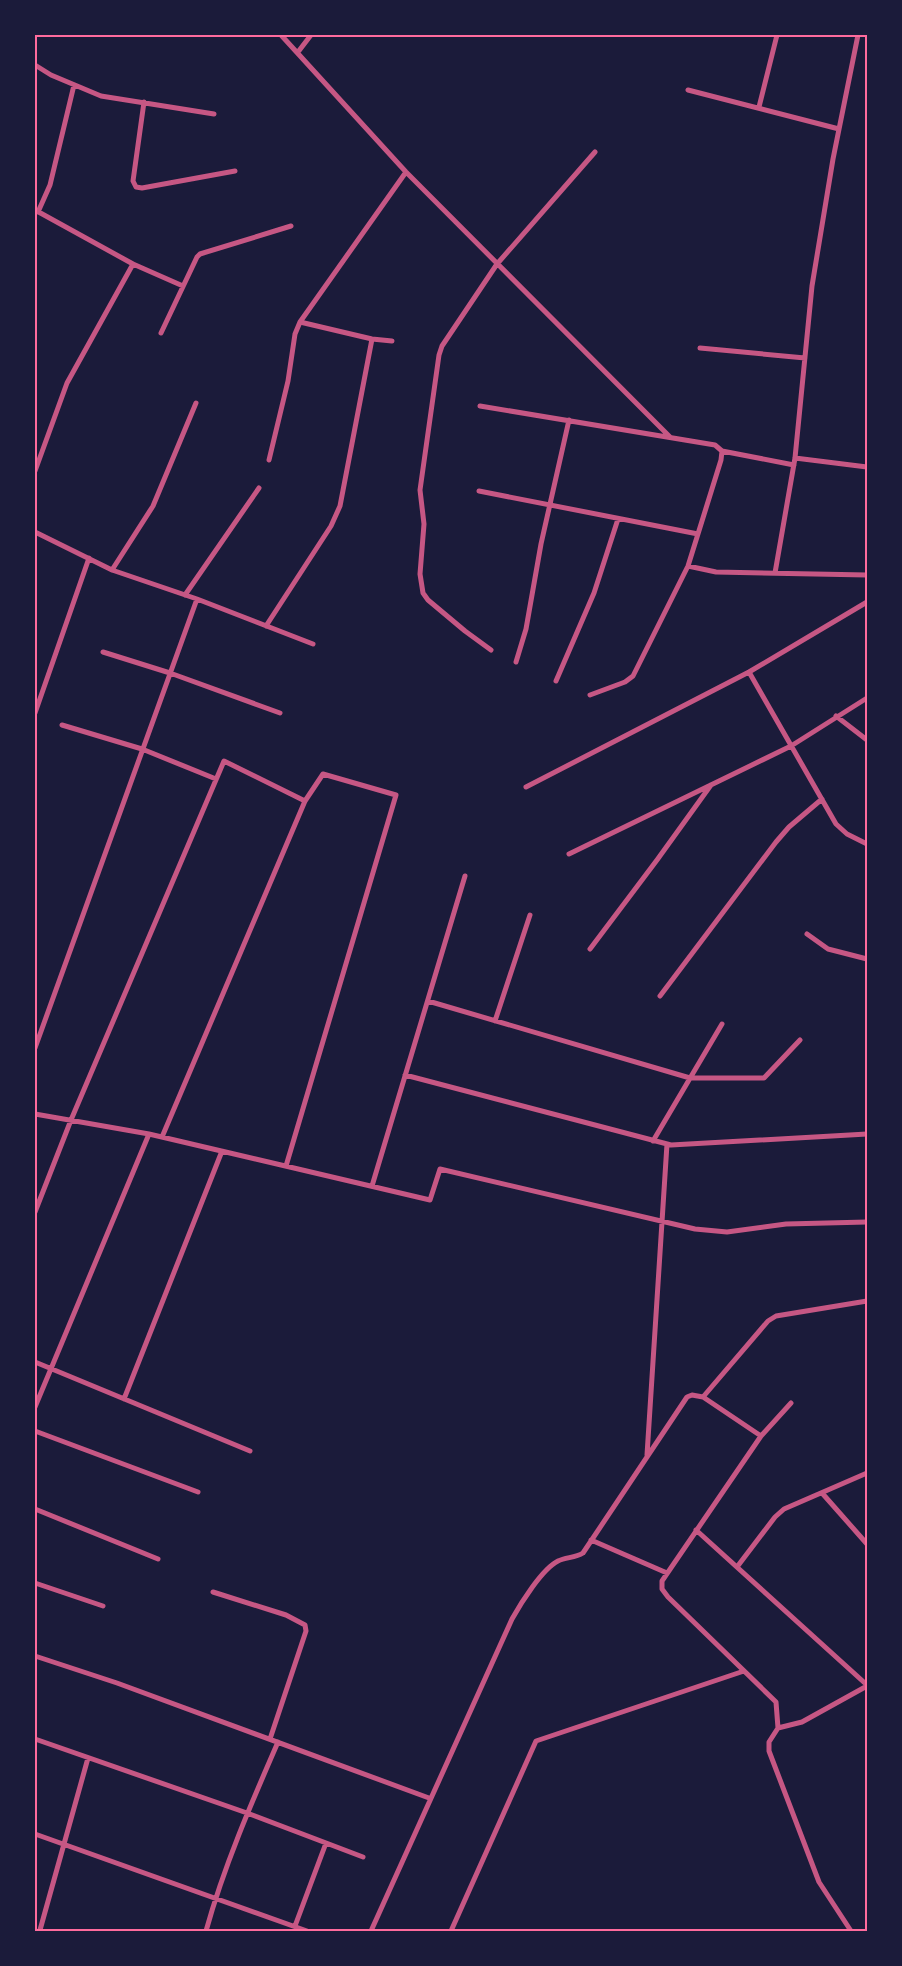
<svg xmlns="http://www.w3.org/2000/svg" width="902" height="1966" viewBox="0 0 902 1966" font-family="Helvetica,sans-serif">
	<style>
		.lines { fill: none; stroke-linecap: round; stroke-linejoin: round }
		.minor { stroke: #c65784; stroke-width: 5 }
		.neatline { fill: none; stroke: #ff6b9d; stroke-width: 2 }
	</style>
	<rect width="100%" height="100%" fill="#1b1b3a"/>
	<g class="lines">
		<!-- minor -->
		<path class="minor" d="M 281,35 L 406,172 L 670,437
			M 298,52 L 311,35
			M 35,65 L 51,75 L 101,96 L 214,114
			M 688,90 L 839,129
			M 144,102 L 133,181 L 136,187 L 142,188 L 235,171
			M 759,107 L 777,35
			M 35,210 L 133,264 L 183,286
			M 38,212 L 50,185 L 74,85
			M 300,322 L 372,339 L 392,341
			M 161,333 L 197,257 L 200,254 L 291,226
			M 700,348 L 805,358
			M 480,406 L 715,445 L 722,451 L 721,460 L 688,566 L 633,676 L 625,682 L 590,695
			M 722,451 L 794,465
			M 795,458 L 867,467
			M 269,460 L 288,381 L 295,334 L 300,322 L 406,172
			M 35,471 L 67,383 L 133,264
			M 479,491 L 698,534
			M 35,532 L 112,570 L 197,599 L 313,644
			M 688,566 L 716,572 L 867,575
			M 112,570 L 153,506 L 196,403
			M 775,573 L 795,458 L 812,286 L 833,159 L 858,35
			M 185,595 L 259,488
			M 266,626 L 331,526 L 340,506 L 372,339
			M 491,650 L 465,631 L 428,600 L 423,593 L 420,574 L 424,524 L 420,490 L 439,355 L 442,346 L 497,264 L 595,152
			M 103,652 L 170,673 L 280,713
			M 516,662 L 526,629 L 541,544 L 569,420
			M 749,672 L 836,824 L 847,834 L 867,844
			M 556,681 L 594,593 L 618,519
			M 35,713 L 89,558
			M 836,716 L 867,740
			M 62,725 L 142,749 L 216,779
			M 526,787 L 749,672 L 867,602
			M 569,854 L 791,746 L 867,698
			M 807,934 L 828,949 L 867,959
			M 590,949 L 657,860 L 711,785
			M 660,996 L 776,842 L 789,827 L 822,799
			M 428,1001 L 690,1078 L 764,1078 L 800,1040
			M 495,1021 L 530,915
			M 35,1048 L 197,599
			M 405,1075 L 671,1145 L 867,1134
			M 35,1114 L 149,1134 L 430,1200 L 440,1169 L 695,1229 L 727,1232 L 786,1224 L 867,1222
			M 653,1141 L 722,1024
			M 286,1166 L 396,795 L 323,774 L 305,801
			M 372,1186 L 465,876
			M 35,1212 L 71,1120 L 224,761 L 305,801 L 162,1137
			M 35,1362 L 250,1451
			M 703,1397 L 768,1321 L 776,1316 L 867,1301
			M 124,1399 L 222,1151
			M 791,1403 L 761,1436 L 662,1581 L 662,1589 L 668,1597 L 776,1702 L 778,1728 L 769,1742 L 769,1751 L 819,1882 L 851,1931
			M 35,1407 L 149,1134
			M 35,1431 L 198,1492
			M 647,1455 L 667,1144
			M 822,1493 L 867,1544
			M 35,1509 L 158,1559
			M 696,1530 L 867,1685
			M 591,1540 L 667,1573
			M 737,1567 L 775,1517 L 784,1509 L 867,1473
			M 35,1583 L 103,1606
			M 213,1592 L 286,1615 L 305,1625 L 306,1631 L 270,1739
			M 35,1656 L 117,1683 L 429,1798
			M 778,1728 L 802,1722 L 867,1686
			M 35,1739 L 247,1813 L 363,1857
			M 35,1834 L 307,1931
			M 295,1926 L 326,1843
			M 40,1930 L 88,1758
			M 206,1931 C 224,1866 251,1804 278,1742
			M 371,1931 L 512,1619 C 521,1603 542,1569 558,1561 C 566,1557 575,1558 583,1553 L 687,1397 L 692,1395 L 703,1397 L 761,1436
			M 451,1931 L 536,1741 L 744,1671"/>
	</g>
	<!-- border -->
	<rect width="902" height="1966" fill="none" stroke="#1b1b3a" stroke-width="72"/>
	<rect x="36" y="36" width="830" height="1894" class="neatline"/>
</svg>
